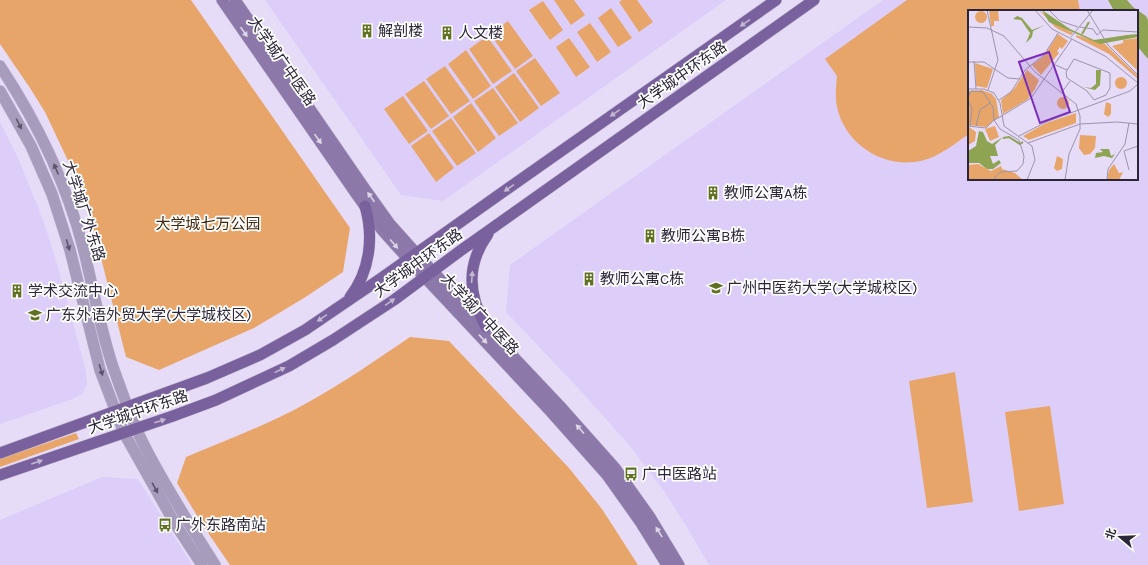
<svg xmlns="http://www.w3.org/2000/svg" width="1148" height="565" viewBox="0 0 1148 565" font-family="Karla,'Noto Sans SC',sans-serif">
	<style>
		.built { fill: #ddcef9; fill-rule: evenodd }
		.green { fill: #e8a569 }
		.water { fill: #8fa453 }
		.lines { fill: none; stroke-linecap: round; stroke-linejoin: round }
		.tertiary-casing { stroke: #c1b8d2; stroke-width: 12 }
		.secondary-casing { stroke: #c1b8d2; stroke-width: 12 }
		.primary-casing { stroke: #c1b8d2; stroke-width: 12 }
		.tertiary { stroke: #a89cbd; stroke-width: 11 }
		.secondary { stroke: #8c79aa; stroke-width: 11 }
		.primary { stroke: #78619c; stroke-width: 11 }
		.oneway { fill: #c2b8d2 }
		.oneway2 { fill: #dcd7e6 }
		.oneway3 { fill: #5e556d }
		.labels { text-anchor: middle; stroke-width: 3.5; stroke-linejoin: round; paint-order: stroke }
		.poi-label { font-size: 15px; fill: #2d2638; stroke: #fff; text-anchor: start }
		.street-label { font-size: 15px; fill: #2d2638; stroke: #fff }
		.park-label { font-size: 15px; fill: #43280e; stroke: #fff }
		.inset-river { fill: none; stroke: #8fa453; stroke-width: 2 }
		.inset-road { fill: none; stroke: #9c93ab; stroke-width: 1 }
		.view { fill: #7b2cbf; fill-opacity: 0.15; stroke: #7b2cbf; stroke-width: 2 }
		.inset-edge { fill: none; stroke: #2d2638; stroke-width: 2 }
	</style>
	<rect width="100%" height="100%" fill="#e6dcf8"/>
	<!-- built -->
	<path class="built" d="M 265,0 L 726,0 L 443,201 L 401,195 Z
		M 883,0 L 1148,0 L 1148,565 L 709,565 L 685,524 L 664,491 L 630,446 L 578,388 L 506,312 L 510,265 ZM 969,11 L 1137,11 L 1137,179 L 969,179 Z
		M 0,122 L 18,158 L 42,217 L 56,260 L 86,371 L 87,384 L 83,393 L 73,399 L 0,424 Z
		M 102,477 L 138,479 L 192,565 L 0,565 L 0,520 Z"/>
	<!-- green -->
	<path class="green" d="M 0,0 L 191,0 L 350,228 L 343,272 L 304,298 L 254,328 L 159,370 L 126,357 L 93,226 L 70,165 L 45,112 L 30,88 L 0,44 Z
		M 554,0 L 574,0 L 585,15 L 571,25 Z
		M 622,0 L 637,0 L 653,22 L 639,32 L 619,2 Z
		M 907,0 L 1078,0 L 1080,11 L 969,11 L 969,134 C 954,144 939,157 921,161 C 883,169 845,144 837,107 C 835,96 836,86 837,76 L 825,59 Z
		M 543,1 L 563,30 L 550,40 L 529,10 Z
		M 611,8 L 632,38 L 618,47 L 598,18 Z
		M 508,21 L 533,56 L 515,69 L 490,34 Z
		M 590,23 L 611,52 L 597,62 L 577,32 Z
		M 487,36 L 512,71 L 493,84 L 469,49 Z
		M 569,38 L 590,67 L 576,77 L 556,47 Z
		M 466,50 L 491,86 L 473,99 L 448,64 Z
		M 535,58 L 560,93 L 541,106 L 516,71 Z
		M 445,66 L 470,101 L 451,114 L 426,79 Z
		M 514,73 L 539,108 L 520,122 L 495,87 Z
		M 424,81 L 449,116 L 431,129 L 405,94 Z
		M 493,88 L 518,123 L 499,136 L 474,101 Z
		M 403,96 L 428,131 L 409,144 L 384,109 Z
		M 471,103 L 496,138 L 478,152 L 453,117 Z
		M 451,118 L 476,153 L 457,166 L 432,131 Z
		M 429,133 L 454,168 L 436,182 L 411,146 Z
		M 410,337 L 449,341 L 569,468 L 602,509 L 638,565 L 230,565 L 204,527 L 177,483 L 186,457 C 226,440 267,425 305,404 C 342,384 376,360 410,337 Z
		M 955,372 L 973,502 L 927,508 L 909,381 Z
		M 1050,406 L 1064,504 L 1019,511 L 1005,412 Z
		M 76,433 L 79,439 L 0,467 L 0,459 Z"/>
	<!-- water -->
	<path class="water" d="M 1108,0 L 1127,0 L 1133,7 L 1146,16 L 1148,20 L 1148,59 L 1137,46 L 1137,11 L 1114,11 Z"/>
	<g class="lines">
		<!-- tertiary casing -->
		<g class="tertiary-casing">
			<path id="tertiary" d="M 0,66 C 37,122 66,182 83,247 C 93,287 100,328 113,367 C 122,392 131,419 143,443 C 164,485 190,525 215,565
				M 0,91 L 31,146 L 52,194 L 70,250 L 100,370 L 124,433 L 174,522 L 202,565"/>
		</g>
		<!-- secondary casing -->
		<g class="secondary-casing">
			<path id="secondary" d="M 222,0 L 357,195 L 382,230 L 417,269 L 551,412 L 607,475 L 641,523 L 667,565
				M 235,0 L 365,189 L 390,224 L 424,262 L 559,405 L 615,468 L 650,517 L 679,565"/>
		</g>
		<!-- primary casing -->
		<g class="primary-casing">
			<path id="primary" d="M 350,297 C 370,271 374,237 365,206
				M 486,327 C 468,294 466,265 488,234
				M 0,453 L 207,378 L 260,355 L 305,330 L 380,279 L 510,187 L 776,0
				M 0,475 L 173,416 L 216,400 L 289,366 L 333,340 L 394,300 L 460,251 L 814,0"/>
		</g>
		<!-- tertiary -->
		<use href="#tertiary" class="tertiary"/>
		<!-- secondary -->
		<use href="#secondary" class="secondary"/>
		<!-- primary -->
		<use href="#primary" class="primary"/>
	</g>
	<!-- one-way arrows -->
	<defs><path id="oneway-solid" d="M-6-.8H1V-3.2L6.5 0L1 3.2V.8H-6Z"/></defs>
	<g class="oneway">
		<use href="#oneway-solid" transform="translate(745 23) rotate(145)"/>
		<use href="#oneway-solid" transform="translate(615 113) rotate(145)"/>
		<use href="#oneway-solid" transform="translate(509 188) rotate(145)"/>
		<use href="#oneway-solid" transform="translate(472 277) rotate(-86)"/>
		<use href="#oneway-solid" transform="translate(390 302) rotate(-35)"/>
		<use href="#oneway-solid" transform="translate(322 318) rotate(146)"/>
		<use href="#oneway-solid" transform="translate(280 370) rotate(-26)"/>
		<use href="#oneway-solid" transform="translate(160 421) rotate(-18)"/>
		<use href="#oneway-solid" transform="translate(37 462) rotate(-19)"/>
	</g>
	<g class="oneway2">
		<use href="#oneway-solid" transform="translate(244 32) rotate(55)"/>
		<use href="#oneway-solid" transform="translate(318 139) rotate(55)"/>
		<use href="#oneway-solid" transform="translate(371 197) rotate(-126)"/>
		<use href="#oneway-solid" transform="translate(394 244) rotate(49)"/>
		<use href="#oneway-solid" transform="translate(483 339) rotate(47)"/>
		<use href="#oneway-solid" transform="translate(580 429) rotate(-132)"/>
		<use href="#oneway-solid" transform="translate(659 532) rotate(-122)"/>
	</g>
	<g class="oneway3">
		<use href="#oneway-solid" transform="translate(19 124) rotate(63)"/>
		<use href="#oneway-solid" transform="translate(56 169) rotate(-113)"/>
		<use href="#oneway-solid" transform="translate(68 245) rotate(74)"/>
		<use href="#oneway-solid" transform="translate(101 370) rotate(73)"/>
		<use href="#oneway-solid" transform="translate(155 488) rotate(61)"/>
	</g>
	<!-- icons -->
	<defs>
		<g id="building-bare" transform="scale(1.08)"><path d="M-4-6H4V6H1V3H-1V6H-4ZM-2.5-4.3h1.7v1.8h-1.7ZM.8-4.3h1.7v1.8H.8ZM-2.5-1h1.7V.8h-1.7ZM.8-1h1.7V.8H.8Z" fill="#607220" stroke="#fff" stroke-width="2.5" paint-order="stroke"/></g>
		<g id="university-bare" transform="scale(1.08)"><path d="M0-5L7-2L0 1L-7-2ZM-4 1L0 2.5L4 1V4Q0 6-4 4Z" fill="#607220" stroke="#fff" stroke-width="2.5" paint-order="stroke"/></g>
		<g id="bus-bare" transform="scale(1.08)"><path d="M-5-6H5V4H4V6H2V4H-2V6H-4V4H-5ZM-3.5-4V0h7V-4ZM-3.5 1.2v1.5H-2V1.2ZM2 1.2v1.5H3.5V1.2Z" fill="#607220" stroke="#fff" stroke-width="2.5" paint-order="stroke"/></g>
	</defs>
	<g fill-rule="evenodd">
		<use href="#building-bare" x="367" y="31"/>
		<use href="#building-bare" x="447" y="33"/>
		<use href="#building-bare" x="713" y="193"/>
		<use href="#building-bare" x="650" y="236"/>
		<use href="#building-bare" x="589" y="279"/>
		<use href="#university-bare" x="716" y="288"/>
		<use href="#building-bare" x="17" y="291"/>
		<use href="#university-bare" x="35" y="315"/>
		<use href="#bus-bare" x="631" y="474"/>
		<use href="#bus-bare" x="165" y="525"/>
	</g>
	<g class="labels">
		<!-- poi labels -->
		<g class="poi-label">
			<text x="378" y="36">解剖楼</text>
			<text x="458" y="38">人文楼</text>
			<text x="724" y="198">教师公寓A栋</text>
			<text x="661" y="241">教师公寓B栋</text>
			<text x="600" y="284">教师公寓C栋</text>
			<text x="727" y="293">广州中医药大学(大学城校区)</text>
			<text x="28" y="296">学术交流中心</text>
			<text x="46" y="320">广东外语外贸大学(大学城校区)</text>
			<text x="642" y="479">广中医路站</text>
			<text x="176" y="530">广外东路南站</text>
		</g>
		<!-- street labels -->
		<g class="street-label">
			<text transform="translate(282 61) rotate(55)" y="5">大学城广中医路</text>
			<text transform="translate(682 75) rotate(-35)" y="5">大学城中环东路</text>
			<text transform="translate(84 211) rotate(72)" y="5">大学城广外东路</text>
			<text transform="translate(418 263) rotate(-36)" y="5">大学城中环东路</text>
			<text transform="translate(480 314) rotate(47)" y="5">大学城广中医路</text>
			<text transform="translate(138 412) rotate(-19)" y="5">大学城中环东路</text>
		</g>
		<!-- park labels -->
		<g class="park-label">
			<text x="208" y="229">大学城七万公园</text>
		</g>
	</g>
	<!-- overview -->
	<g transform="translate(968 10)">
		<rect width="170" height="170" fill="#e6dcf8"/>
		<path d="M 21,0 L 30,0 L 31,11 L 26,11 L 26,16 L 23,16 ZM 71,0 L 92,16 L 105,23 L 103,25 L 92,20 L 92,17 L 92,20 L 87,17 ZM7 7a6 6 0 1 1 12 0a6 6 0 1 1-12 0ZM 90,24 L 100,31 L 94,39 L 92,37 L 89,41 L 91,43 L 73,65 L 64,55 L 76,46 ZM 108,25 L 137,34 L 170,66 L 170,69 L 141,44 L 108,27 ZM 170,28 L 170,61 L 144,36 L 155,33 L 155,30 ZM 7,53 L 25,59 L 19,78 L 8,76 ZM 59,60 L 71,70 L 67,79 L 60,89 L 35,104 L 33,90 L 46,79 ZM147 73a6 6 0 1 1 12 0a6 6 0 1 1-12 0ZM 14,80 L 24,84 L 28,89 L 31,107 L 18,117 L 0,115 L 0,81 ZM89 93a6 6 0 1 1 12 0a6 6 0 1 1-12 0ZM 138,92 L 143,94 L 143,104 L 140,107 L 136,104 ZM 108,103 L 108,113 L 61,130 L 55,126 L 78,113 ZM 27,116 L 31,127 L 22,131 L 17,119 ZM 1,117 L 8,122 L 7,131 L 0,135 ZM 112,125 L 128,126 L 127,138 L 122,144 L 116,145 L 111,138 ZM 89,146 L 95,149 L 94,159 L 89,161 L 86,158 ZM 10,154 L 23,161 L 33,156 L 34,159 L 47,163 L 55,170 L 0,170 L 0,155 ZM 146,154 L 151,163 L 155,162 L 151,170 L 139,170 L 141,160 Z" fill="#e8a569"/>
		<path d="M 74,0 L 102,19 L 126,30 L 159,25 L 170,24 L 170,27 L 132,34 L 81,12 ZM 49,6 L 54,8 L 64,20 L 77,15 L 65,21 L 64,27 L 58,33 L 62,23 L 53,10 L 45,9 ZM 128,60 L 133,60 L 132,75 L 127,80 L 115,77 L 123,78 L 128,74 ZM 11,121 L 15,122 L 19,131 L 24,134 L 35,127 L 27,135 L 30,146 L 22,146 L 25,154 L 31,150 L 33,153 L 25,159 L 19,159 L 11,153 L 0,153 L 0,141 L 8,136 ZM 132,139 L 141,139 L 143,146 L 147,144 L 144,148 L 136,146 L 127,148 L 128,143 L 135,142 Z" fill="#8fa453"/>
		<path class="inset-river" d="M 114,24 L 121,12M 35,128 L 41,127 L 52,134 L 55,132"/>
		<path class="inset-road" d="M 19,0 L 30,50 L 20,80M 67,0 L 84,19 L 137,46 L 170,73M 81,0 L 92,11 L 110,17M 119,0 L 140,35 L 170,65M 0,17 L 19,18 L 36,26 L 67,62 L 108,94 L 112,106 L 112,119 L 101,144 L 97,170M 112,17 L 125,19 L 129,25 L 135,20 L 170,22M 103,27 L 125,0M 106,49 L 142,63 L 142,78 L 138,85 L 126,90 L 119,81 L 99,68 L 98,62 ZM 6,51 L 8,79M 0,52 L 16,52 L 40,68 L 52,69M 85,54 L 99,60M 0,79 L 16,79 L 26,83 L 32,93 L 36,116 L 64,136 L 67,150 L 59,170M 94,82 L 102,71M 0,87 L 3,81 L 15,82 L 25,97 L 26,110 L 32,107M 31,90 L 43,82 L 57,60 L 76,45 L 90,23M 0,91 L 4,98 L 2,116M 32,107 L 63,88 L 104,29M 0,116 L 18,118 L 26,110M 8,116 L 12,100 L 22,93M 51,126 L 78,112 L 162,81 L 170,74M 60,133 L 112,114 L 149,112 L 170,114M 161,160 L 156,141 L 170,136M 25,170 L 32,162 L 49,161 L 55,154 L 56,146 L 51,130 L 32,119 L 26,110M 139,170 L 140,159 L 157,134 L 161,113"/>
		<path class="view" d="M 81,42 L 102,102 L 72,113 L 51,52 Z"/>
		<rect width="170" height="170" class="inset-edge"/>
	</g>
	<!-- north arrow -->
	<g transform="translate(1120 537) rotate(289)" stroke="#ffffff" stroke-width="3" paint-order="stroke">
	<path d="M0-3L7 15L0 10L-7 15Z" fill="#2d2638"/>
	<text y="-6" font-size="11" font-weight="bold" text-anchor="middle" fill="#2d2638">北</text>
	</g>
</svg>
